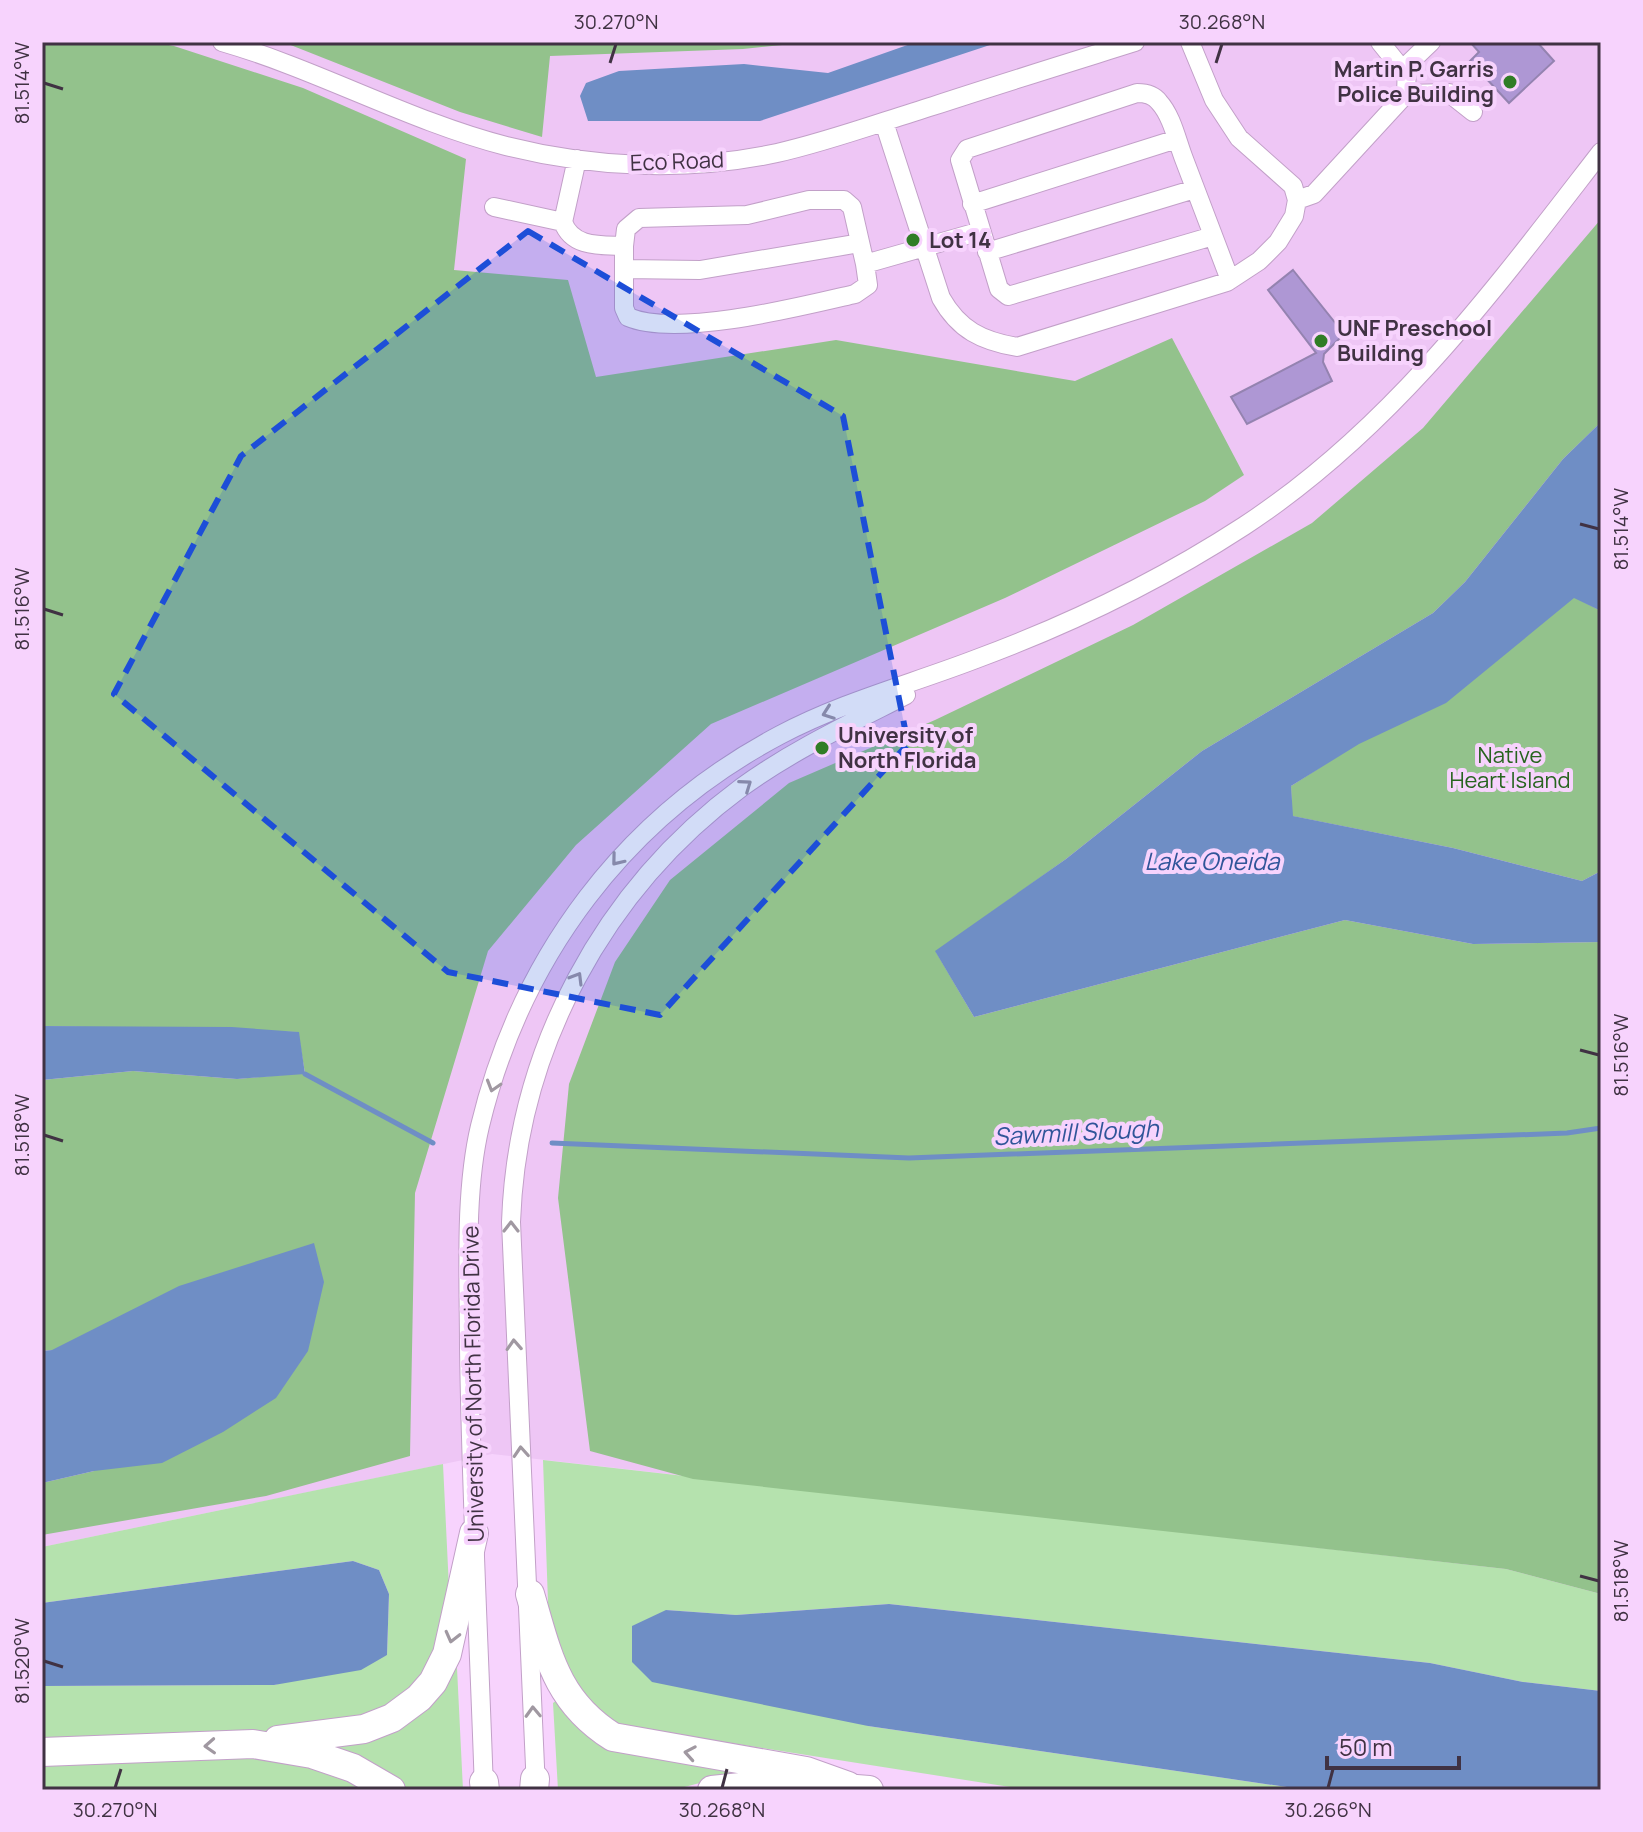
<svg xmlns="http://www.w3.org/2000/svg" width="1643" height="1832" viewBox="0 0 1643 1832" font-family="Manrope,sans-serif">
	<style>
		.built { fill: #eec6f5 }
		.green { fill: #b5e2ae }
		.forest { fill: #93c28c }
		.water { fill: #6f8ec5 }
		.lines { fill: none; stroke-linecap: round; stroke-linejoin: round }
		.stream { stroke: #6f8ec5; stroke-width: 5 }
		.building { fill: #ae97d4; stroke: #9483b0; stroke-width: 2 }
		.minor-casing { stroke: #c2a0c8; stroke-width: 20 }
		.highway-casing { stroke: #c2a0c8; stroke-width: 30 }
		.minor { stroke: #fff; stroke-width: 18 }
		.highway { stroke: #fff; stroke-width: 28 }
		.oneway { stroke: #a098a1 }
		.marked { fill: #1d4ed8; fill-opacity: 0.2; stroke: #1d4ed8; stroke-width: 6; stroke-dasharray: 16 10; stroke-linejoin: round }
		.ticks { fill: none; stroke: #403243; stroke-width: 3 }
		.poi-dot { fill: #307d26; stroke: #f7d3fd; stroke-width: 3 }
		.labels { text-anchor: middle; stroke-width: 8; stroke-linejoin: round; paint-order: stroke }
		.poi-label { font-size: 22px; font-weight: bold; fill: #403243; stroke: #f7d3fd; text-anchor: start }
		.street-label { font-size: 22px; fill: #403243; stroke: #f7d3fd }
		.park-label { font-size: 22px; fill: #27641f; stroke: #f7d3fd }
		.water-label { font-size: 24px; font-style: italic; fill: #305599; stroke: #f7d3fd }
		.neatline { fill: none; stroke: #403243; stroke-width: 3 }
		.ticks-label { font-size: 20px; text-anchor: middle; fill: #403243 }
	</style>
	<rect width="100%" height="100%" fill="#f7d3fd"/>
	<!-- built -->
	<path class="built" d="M 42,42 L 1601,42 L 1601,1594 L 1506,1569 L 492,1454 L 42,1547 Z"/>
	<!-- green -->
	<path class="green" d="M 543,1460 L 1506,1569 L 1601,1594 L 1601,1691 L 1523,1682 L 1430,1663 L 889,1604 L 736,1615 L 666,1610 L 868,1726 L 1307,1790 L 1029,1790 L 597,1722 L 549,1631 Z
		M 443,1464 L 450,1609 L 445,1643 L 403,1702 L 339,1727 L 42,1744 L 42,1686 L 274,1685 L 387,1655 L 389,1594 L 379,1570 L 353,1561 L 42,1603 L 42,1547 Z
		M 454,1666 L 457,1668 L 463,1790 L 406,1790 L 328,1745 Z
		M 557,1700 L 735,1772 L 734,1774 L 673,1790 L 558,1790 L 553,1703 Z
		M 273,1757 L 340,1777 L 368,1790 L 42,1790 L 42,1762 Z"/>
	<!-- forest -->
	<path class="forest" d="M 42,42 L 153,42 L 174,46 L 303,88 L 466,159 L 454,270 L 568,280 L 596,377 L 836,340 L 1075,381 L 1172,338 L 1244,475 L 1205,501 L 1005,598 L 711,724 L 576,845 L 488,951 L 415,1193 L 410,1456 L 266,1496 L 42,1535 L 42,1483 L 94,1471 L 52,1350 L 42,1351 L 42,1080 L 133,1071 L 237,1079 L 305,1073 L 298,1032 L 42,1026 Z
		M 283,42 L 812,42 L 743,49 L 550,56 L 542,137 L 460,112 Z
		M 1601,219 L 1601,422 L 1563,459 L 1465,582 L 1433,613 L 1202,751 L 1066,859 L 936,952 L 974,1017 L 1345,920 L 1473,944 L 1601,942 L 1601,1594 L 1506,1569 L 693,1479 L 590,1451 L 558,1198 L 569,1084 L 615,962 L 670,880 L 789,783 L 935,720 L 1133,625 L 1312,523 L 1423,428 Z
		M 1574,597 L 1601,611 L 1601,871 L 1582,881 L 1453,848 L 1292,816 L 1291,786 L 1521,639 Z"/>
	<!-- water -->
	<path class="water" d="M 916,42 L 999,42 L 760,121 L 588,121 L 580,96 L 586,83 L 619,71 L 744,64 L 828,73 Z
		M 1601,422 L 1601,611 L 1574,598 L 1446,703 L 1359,744 L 1291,786 L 1293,816 L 1453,848 L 1582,881 L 1601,871 L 1601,942 L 1473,944 L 1345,920 L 974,1017 L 935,951 L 1066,859 L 1202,751 L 1433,613 L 1465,582 L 1563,459 Z
		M 42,1026 L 232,1027 L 299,1032 L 305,1074 L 237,1079 L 133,1071 L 42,1080 Z
		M 314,1243 L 324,1282 L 308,1351 L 276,1398 L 223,1432 L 162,1463 L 94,1471 L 42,1483 L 42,1351 L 52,1350 L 179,1286 Z
		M 353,1561 L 379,1570 L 389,1594 L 387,1655 L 361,1670 L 274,1685 L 42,1686 L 42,1603 Z
		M 889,1604 L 1430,1663 L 1523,1682 L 1601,1691 L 1601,1790 L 1307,1790 L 868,1726 L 652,1682 L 632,1662 L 632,1626 L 666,1610 L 736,1615 Z"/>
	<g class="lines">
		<!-- stream -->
		<path class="stream" d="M 305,1074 L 433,1143
			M 552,1143 L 909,1158 L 1567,1133 L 1601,1128"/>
	</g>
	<!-- building -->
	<path class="building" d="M 1470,42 L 1537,42 L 1554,61 L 1509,103 L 1470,61 L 1479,52 Z
		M 1293,270 L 1344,334 L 1324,354 L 1323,362 L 1332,381 L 1247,424 L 1231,397 L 1316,353 L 1268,290 Z"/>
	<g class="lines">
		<!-- minor casing -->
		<g class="minor-casing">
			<path id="minor" d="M 222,42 C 319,70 409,121 506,146 C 593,168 689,172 777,153 C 830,141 881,122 933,106 C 1000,84 1068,63 1135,42
				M 1380,42 L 1405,73
				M 1406,94 L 1407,65 L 1431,42
				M 884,122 L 941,298 C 959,330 982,341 1017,347 L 1227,282 L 1259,261 L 1278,242 L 1294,216 L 1297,200 L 1293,186 L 1239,138 L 1214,100 L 1190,42
				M 577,159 L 563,222 C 572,248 601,245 624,246 L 626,229 L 639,218 L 747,215 L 809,200 L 844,200 L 852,207 L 865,264 L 981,231
				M 1297,200 L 1314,194 L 1406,94 L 1449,93 L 1473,112
				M 972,204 L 1177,139
				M 494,207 L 563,222
				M 1213,236 L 1008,296 L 999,289 L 960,160 L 967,149 L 1137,93 C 1146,93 1154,95 1159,102 C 1172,116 1177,141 1184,159 C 1199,199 1215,240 1230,280
				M 624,246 L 624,308 L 628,317 C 677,338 803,306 855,294 L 868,285 L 865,264
				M 987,252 L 1195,189
				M 624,269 L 700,270 L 860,243
				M 536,1789 L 511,1222 C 517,1049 604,889 742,787 C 793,750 851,723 906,695
				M 484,1790 C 479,1642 471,1495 469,1347 C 469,1279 464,1193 480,1126 C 521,956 625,817 780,735 C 842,702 911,684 976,659 C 1068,625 1161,580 1244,526 C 1392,429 1494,290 1601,152"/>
		</g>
		<!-- highway casing -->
		<g class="highway-casing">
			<path id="highway" d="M 530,1594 C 548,1655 556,1701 613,1737 L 806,1771 L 848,1786
				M 278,1740 L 364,1729 L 392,1718 L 419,1698 L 433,1682 L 447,1654 L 474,1533
				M 42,1752 L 253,1744 L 312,1754 L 353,1768 L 391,1790
				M 484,1782 L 485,1790
				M 534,1790 L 535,1779
				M 712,1790 L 779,1783 L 869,1790"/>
		</g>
		<!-- minor -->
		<use href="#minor" class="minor"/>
		<!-- highway -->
		<use href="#highway" class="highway"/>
	</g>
	<!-- one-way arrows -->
	<defs><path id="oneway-chevron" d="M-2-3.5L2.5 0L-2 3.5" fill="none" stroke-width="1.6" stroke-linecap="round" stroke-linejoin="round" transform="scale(2)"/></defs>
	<g class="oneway">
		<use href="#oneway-chevron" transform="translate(828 713) rotate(160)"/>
		<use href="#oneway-chevron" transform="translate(746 785) rotate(-35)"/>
		<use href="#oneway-chevron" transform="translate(617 860) rotate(129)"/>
		<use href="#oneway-chevron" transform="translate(577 978) rotate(-59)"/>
		<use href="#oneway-chevron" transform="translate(493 1086) rotate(107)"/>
		<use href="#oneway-chevron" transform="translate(511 1227) rotate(-90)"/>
		<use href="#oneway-chevron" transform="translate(514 1345) rotate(-93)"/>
		<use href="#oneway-chevron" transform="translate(521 1452) rotate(-94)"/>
		<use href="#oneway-chevron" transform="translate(452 1637) rotate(104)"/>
		<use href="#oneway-chevron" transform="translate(533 1712) rotate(-92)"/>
		<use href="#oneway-chevron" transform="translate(210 1746) rotate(177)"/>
		<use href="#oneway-chevron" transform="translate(690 1753) rotate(-170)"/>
	</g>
	<!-- marked area -->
	<path class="marked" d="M 528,231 L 843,416 L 908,744 L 660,1015 L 448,972 L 114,694 L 241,456 Z"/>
	<!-- ticks -->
	<path class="ticks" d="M 610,63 L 616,44M 1216,63 L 1222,44M 44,83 L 63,89M 1580,524 L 1599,529M 44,609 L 63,615M 1580,1050 L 1599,1055M 44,1135 L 63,1141M 1580,1576 L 1599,1581M 44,1661 L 63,1667M 115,1788 L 121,1769M 722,1788 L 727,1769M 1328,1788 L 1333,1769"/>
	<!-- markers -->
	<g class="poi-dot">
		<circle cx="1510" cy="82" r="8"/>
		<circle cx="913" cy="240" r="8"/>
		<circle cx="1321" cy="341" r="8"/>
		<circle cx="822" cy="748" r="8"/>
	</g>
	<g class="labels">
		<!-- poi labels -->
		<g class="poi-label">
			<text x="1494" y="77" text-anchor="end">Martin P. Garris<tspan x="1494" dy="25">Police Building</tspan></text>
			<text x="929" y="248">Lot 14</text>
			<text x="1337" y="336">UNF Preschool<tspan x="1337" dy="25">Building</tspan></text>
			<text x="838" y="743">University of<tspan x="838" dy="25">North Florida</tspan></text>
		</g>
		<!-- street labels -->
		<g class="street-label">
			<text transform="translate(677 161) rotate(-2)" y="8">Eco Road</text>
			<text transform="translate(473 1384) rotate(-91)" y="8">University of North Florida Drive</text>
		</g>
		<!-- park labels -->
		<g class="park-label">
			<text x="1510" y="763">Native<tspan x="1510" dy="25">Heart Island</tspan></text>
		</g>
		<!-- water labels -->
		<g class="water-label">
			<text x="1212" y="870">Lake Oneida</text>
			<text transform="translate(1076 1133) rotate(-3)" y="8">Sawmill Slough</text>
		</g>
	</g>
	<!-- border -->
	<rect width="1643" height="1832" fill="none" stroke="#f7d3fd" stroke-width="88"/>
	<!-- scale -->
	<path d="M1327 1756v12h132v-12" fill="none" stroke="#403243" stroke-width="4"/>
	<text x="1339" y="1756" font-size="24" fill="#403243" stroke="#f7d3fd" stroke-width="6" paint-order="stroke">50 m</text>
	<rect x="44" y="44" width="1555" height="1744" class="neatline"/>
	<g class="ticks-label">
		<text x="616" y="29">30.270°N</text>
		<text x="1222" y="29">30.268°N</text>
		<text transform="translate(22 83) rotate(-90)" y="7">81.514°W</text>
		<text transform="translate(1621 529) rotate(-90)" y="7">81.514°W</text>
		<text transform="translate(22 609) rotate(-90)" y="7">81.516°W</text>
		<text transform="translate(1621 1055) rotate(-90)" y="7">81.516°W</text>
		<text transform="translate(22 1135) rotate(-90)" y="7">81.518°W</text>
		<text transform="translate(1621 1581) rotate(-90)" y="7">81.518°W</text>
		<text transform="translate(22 1661) rotate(-90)" y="7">81.520°W</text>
		<text x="115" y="1817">30.270°N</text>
		<text x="722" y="1817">30.268°N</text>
		<text x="1328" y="1817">30.266°N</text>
	</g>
</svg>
